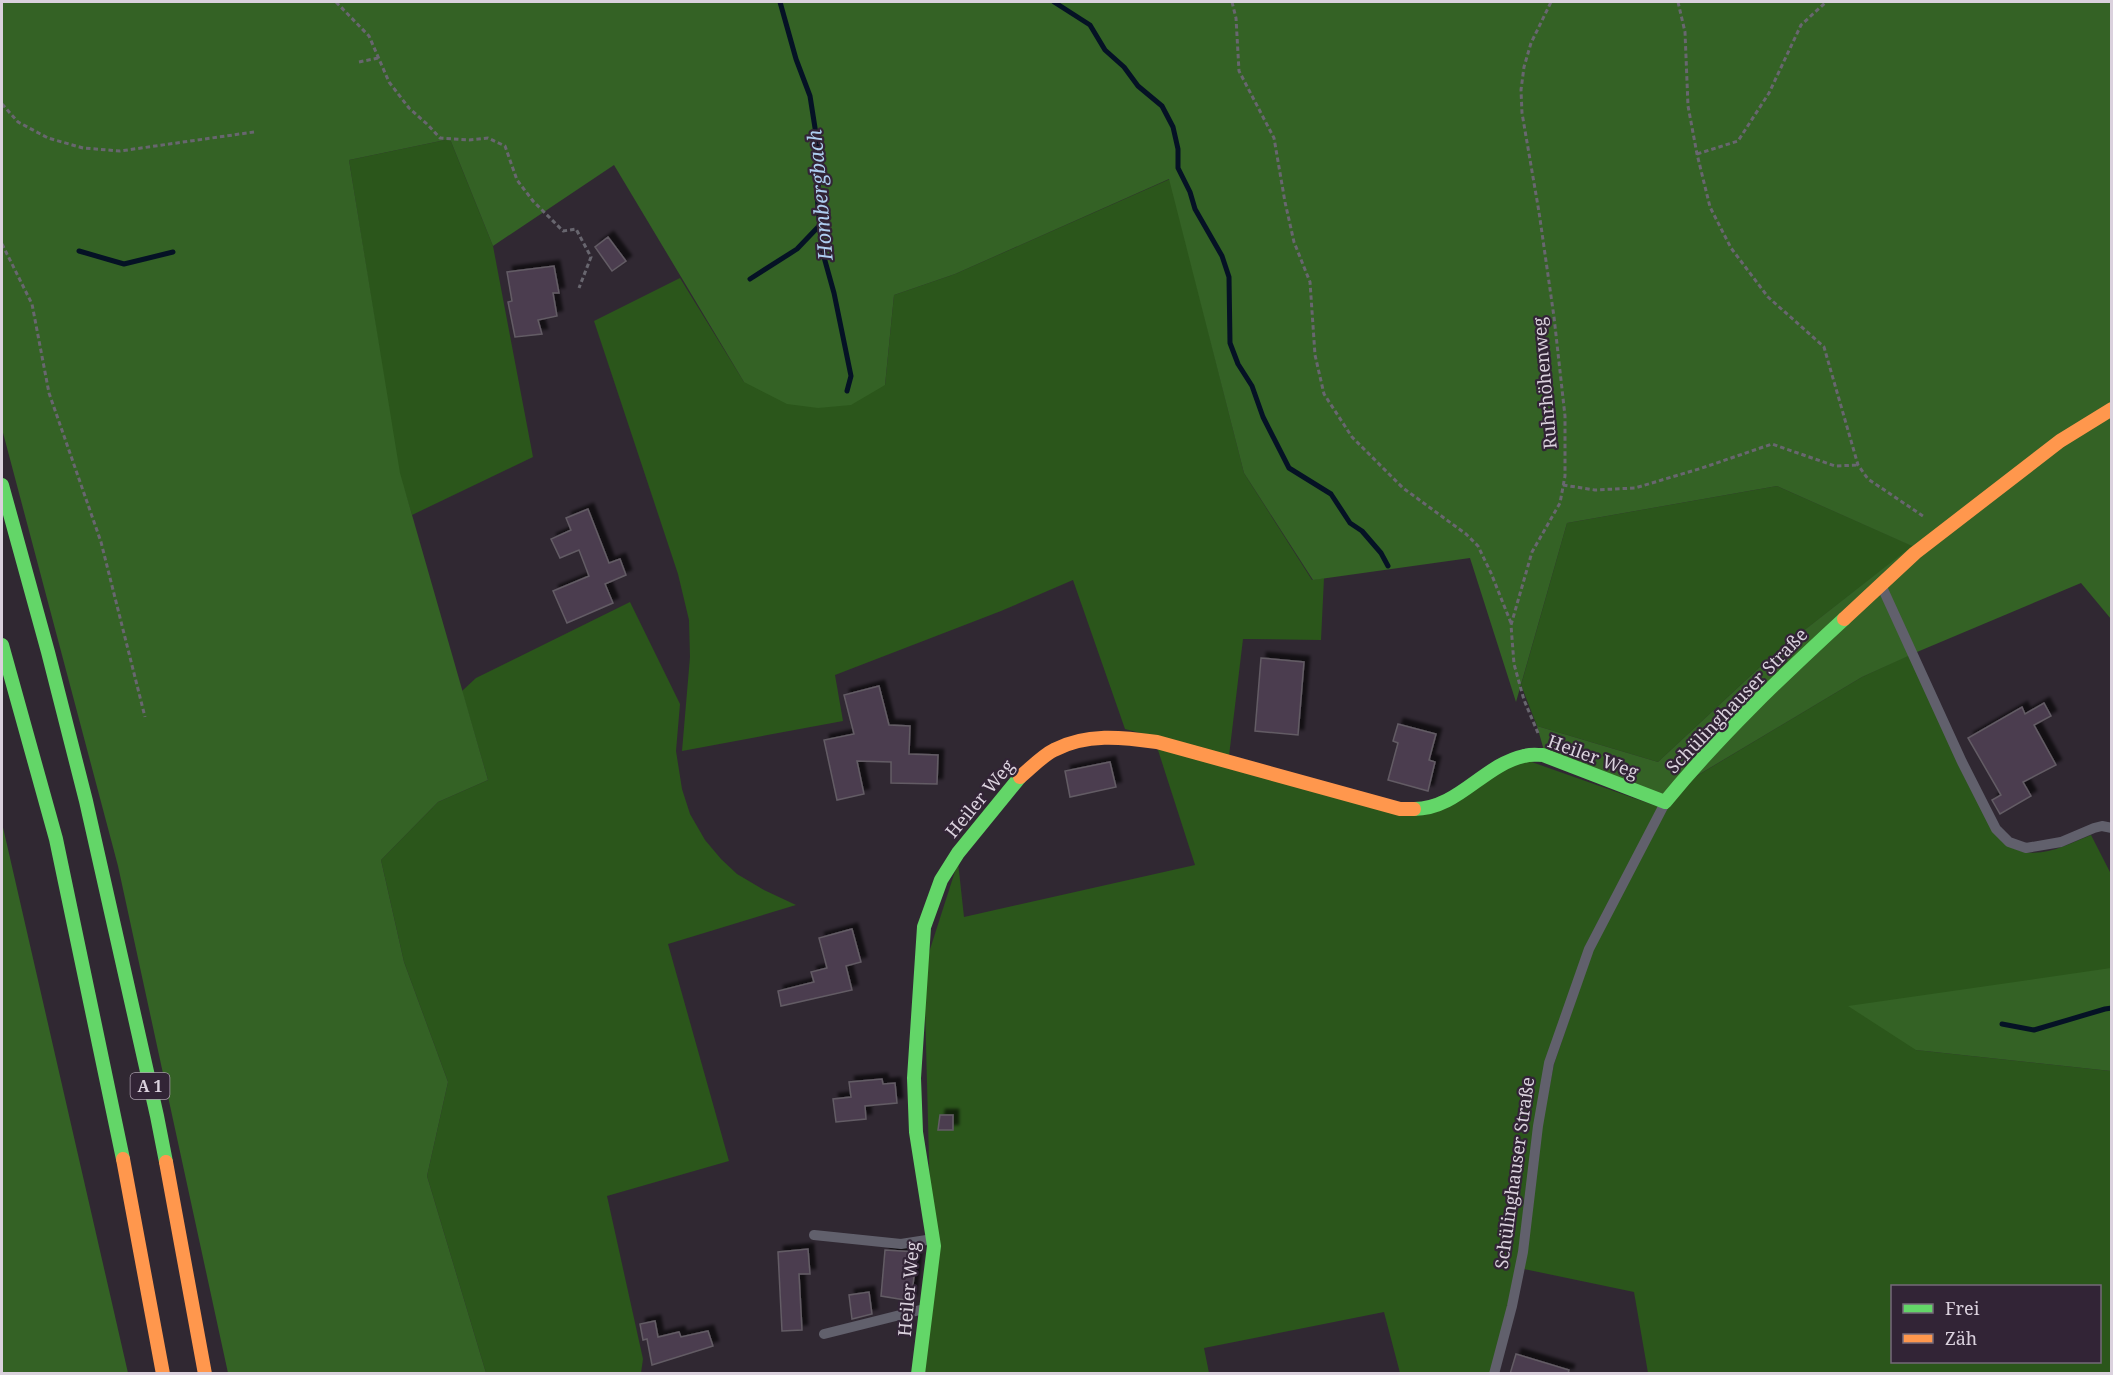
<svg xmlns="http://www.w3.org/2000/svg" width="2113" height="1375" viewBox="0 0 2113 1375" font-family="'Noto Serif',serif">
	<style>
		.green { fill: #2b561b; fill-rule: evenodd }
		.forest { fill: #346225 }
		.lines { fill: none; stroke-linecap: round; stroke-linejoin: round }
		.stream { stroke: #051225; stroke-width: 5 }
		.building { fill: #4c3e4f; stroke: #635c65; stroke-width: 1.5; filter: url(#shadow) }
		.path { stroke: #68666f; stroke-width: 3; stroke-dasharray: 4.5 3; stroke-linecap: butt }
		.lane { stroke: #61606c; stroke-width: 10 }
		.fast { stroke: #63d668; stroke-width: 14 }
		.slow { stroke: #ff974d; stroke-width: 14 }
		.labels { text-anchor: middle; stroke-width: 4.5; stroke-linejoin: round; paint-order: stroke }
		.shield { fill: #322436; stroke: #a89dab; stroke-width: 1.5 }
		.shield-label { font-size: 16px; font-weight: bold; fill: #dad1dd }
		.street-label { font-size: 18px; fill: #dad1dd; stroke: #322436 }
		.water-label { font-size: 20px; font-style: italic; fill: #aecef0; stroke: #322436 }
	</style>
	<defs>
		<filter id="shadow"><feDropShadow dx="5.5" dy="-5.5" stdDeviation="1.5" flood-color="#0009"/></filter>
	</defs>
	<rect width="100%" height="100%" fill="#302832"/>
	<!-- green -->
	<path class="green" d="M 450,139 L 493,246 L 533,457 L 412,515 L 399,473 L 349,160 Z
		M 1170,179 L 1244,473 L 1312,580 L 1324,578 L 1321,640 L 1243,639 L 1229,756 L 1125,729 L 1073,580 L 1001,611 L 835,675 L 843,721 L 682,751 L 690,657 L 689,620 L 678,574 L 594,321 L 680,278 L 744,382 L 885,385 L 894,295 L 955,274 Z
		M 1777,486 L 1913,546 L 1775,653 L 1658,762 L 1537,726 L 1521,685 L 1567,523 Z
		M 630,602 L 680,704 L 676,751 L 682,789 L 690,814 L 705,840 L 721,859 L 737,874 L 764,890 L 796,905 L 668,944 L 729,1161 L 607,1196 L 643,1359 L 641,1373 L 486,1373 L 427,1176 L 448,1082 L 404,962 L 381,860 L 438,802 L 488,780 L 462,691 L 476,678 Z
		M 1909,655 L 2009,846 C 2037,862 2063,846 2091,835 L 2111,874 L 2111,1055 L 1916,1050 L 2111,1071 L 2111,1373 L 1648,1373 L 1634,1292 L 1524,1269 L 1542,1124 L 1554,1064 L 1593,950 L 1667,807 L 1690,780 L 1862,677 ZM 1892,1286 L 2100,1286 L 2100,1362 L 1892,1362 Z
		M 1157,747 L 1399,813 L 1526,760 L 1659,807 L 1585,947 L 1547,1062 L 1521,1252 L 1491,1373 L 1400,1373 L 1384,1312 L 1204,1348 L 1209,1373 L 923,1374 L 930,1197 L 924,968 L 958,862 L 964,917 L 1195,865 Z"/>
	<!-- forest -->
	<path class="forest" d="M 2,2 L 2111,2 L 2111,619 L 2081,583 L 1917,652 L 1862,677 L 1693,778 L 1662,803 L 1545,754 L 1537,726 L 1658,762 L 1775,653 L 1912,546 L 1777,486 L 1567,523 L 1516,702 L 1470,558 L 1313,580 L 1244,473 L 1169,179 L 955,274 L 894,295 L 885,385 L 851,405 L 818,408 L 787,404 L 744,382 L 614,165 L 493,246 L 450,139 L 349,160 L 400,473 L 488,780 L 438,802 L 381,860 L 404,962 L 448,1082 L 427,1176 L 486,1373 L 228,1373 L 118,866 L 2,429 Z
		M 2,823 L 128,1373 L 2,1373 Z
		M 2111,968 L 2111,1071 L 1916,1050 L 1848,1006 Z"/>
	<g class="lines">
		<!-- stream -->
		<path class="stream" d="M 780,2 L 796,59 L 810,96 L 821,166 L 817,195 L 822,250 L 834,293 L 851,376 L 847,391
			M 1054,2 L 1090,25 L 1105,50 L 1124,67 L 1138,86 L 1162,106 L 1173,127 L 1178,149 L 1178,168 L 1190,192 L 1195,209 L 1222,256 L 1229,277 L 1230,343 L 1238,364 L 1252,386 L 1263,417 L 1289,468 L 1331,494 L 1350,523 L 1362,531 L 1381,553 L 1388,566
			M 79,251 L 124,264 L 173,252
			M 750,279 L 797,249 L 819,226
			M 2002,1024 L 2034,1030 L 2105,1009 L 2112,1008"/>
	</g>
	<!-- building -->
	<path class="building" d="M 608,237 L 626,261 L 612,271 L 595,247 Z
		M 554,266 L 559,293 L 553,293 L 557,316 L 538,320 L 542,334 L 515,337 L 508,302 L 512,301 L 507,272 Z
		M 588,509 L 609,563 L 620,559 L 626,575 L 605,584 L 613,603 L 567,623 L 553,591 L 589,576 L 579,550 L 560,558 L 551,539 L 571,530 L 566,518 Z
		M 1261,658 L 1304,662 L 1298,735 L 1255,731 Z
		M 879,686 L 889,725 L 910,726 L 909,754 L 938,755 L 937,784 L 891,783 L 891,762 L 857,761 L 864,794 L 837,800 L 824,740 L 854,734 L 844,695 Z
		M 2044,703 L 2051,716 L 2034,725 L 2056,765 L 2023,782 L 2031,796 L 2000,814 L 1992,800 L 2001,795 L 1968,738 L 2022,707 L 2025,714 Z
		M 1398,724 L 1436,734 L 1429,760 L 1435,762 L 1428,791 L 1388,780 L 1398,743 L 1393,741 Z
		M 1110,762 L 1116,787 L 1070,797 L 1065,771 Z
		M 852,929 L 861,962 L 846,966 L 852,990 L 781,1006 L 778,991 L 814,982 L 811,972 L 827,968 L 819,938 Z
		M 882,1079 L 883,1084 L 895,1083 L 897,1103 L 865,1106 L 866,1119 L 836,1122 L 833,1099 L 851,1097 L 849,1082 Z
		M 940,1115 L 953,1115 L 953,1130 L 938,1130 Z
		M 808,1249 L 810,1274 L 799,1274 L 802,1330 L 782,1331 L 778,1252 Z
		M 885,1250 L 917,1252 L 911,1301 L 881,1296 Z
		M 869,1292 L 872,1314 L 852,1319 L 849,1295 Z
		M 655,1321 L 658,1337 L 679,1332 L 681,1337 L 708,1331 L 713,1346 L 652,1365 L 647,1339 L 643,1340 L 640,1324 Z
		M 1516,1354 L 1569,1370 L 1568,1374 L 1510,1374 Z"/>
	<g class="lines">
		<!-- path -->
		<path class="path" d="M 336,2 L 369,36 L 389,82 L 409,108 L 427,124 L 440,138 L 469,140 L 488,138 L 505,146 L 517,180 L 533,201 L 563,231 L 576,229 L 591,257 L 579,288
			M 1232,2 L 1236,18 L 1239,71 L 1274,138 L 1285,202 L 1294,242 L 1310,282 L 1315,355 L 1324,394 L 1352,437 L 1403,488 L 1466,534 L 1478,546 L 1491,573 L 1511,623
			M 1678,2 L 1685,32 L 1688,106 L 1697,154 L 1710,207 L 1731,248 L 1768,297 L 1824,347 L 1858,465 L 1868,479 L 1923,516
			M 359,62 L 378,58
			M 2,104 L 18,122 L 48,138 L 83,148 L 120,151 L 254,132
			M 1697,154 L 1738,141 L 1769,93 L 1801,25 L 1826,2
			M 2,244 L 32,304 L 49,393 L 101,542 L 145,717
			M 1563,485 L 1595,490 L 1635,488 L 1702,468 L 1772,444 L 1835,466 L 1858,465
			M 1538,733 L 1524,700 L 1514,664 L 1511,625 L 1532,552 L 1560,503 L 1565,476 L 1565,416 L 1554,317 L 1539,212 L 1522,113 L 1521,90 L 1524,67 L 1531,43 L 1551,2"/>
		<!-- lane -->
		<path class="lane" d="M 1882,587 L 1962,762 L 1996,829 L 2009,842 L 2026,848 L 2061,842 L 2094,828 L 2102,826 L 2112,828
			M 814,1235 L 901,1244 L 933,1239
			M 824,1334 L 924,1309
			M 1494,1374 L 1512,1306 L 1523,1252 L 1538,1126 L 1549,1063 L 1589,949 L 1665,803"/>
		<!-- fast -->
		<path class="fast" d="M 2,485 L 48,652 L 86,801 L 157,1116 L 166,1162
			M 2,645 L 56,839 L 123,1159
			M 1414,809 C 1458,809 1483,765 1524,756 C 1530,754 1537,755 1543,755 L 1665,802 C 1719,736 1781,677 1844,619
			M 918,1374 L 934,1246 L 916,1132 L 914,1078 L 924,927 L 941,880 L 958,853 L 1020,777"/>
		<!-- slow -->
		<path class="slow" d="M 1844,619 L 1915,553 L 2060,441 L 2112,409
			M 1020,777 C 1031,768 1042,756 1054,750 C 1086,733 1122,737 1157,742 L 1400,809 L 1414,809
			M 123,1159 L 163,1374
			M 166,1162 L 205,1374"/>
	</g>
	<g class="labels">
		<!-- shield labels -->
		<rect class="shield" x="130.5" y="1073" width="39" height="26" rx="4.5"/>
		<g class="shield-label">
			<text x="150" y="1092">A 1</text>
		</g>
		<!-- street labels -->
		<g class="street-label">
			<text transform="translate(1545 383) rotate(-95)" y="6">Ruhrhöhenweg</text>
			<text transform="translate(1737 701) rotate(-46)" y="6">Schülinghauser Straße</text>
			<text transform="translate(1593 757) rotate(20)" y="6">Heiler Weg</text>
			<text transform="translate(980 799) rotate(-50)" y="6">Heiler Weg</text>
			<text transform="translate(1515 1173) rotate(-82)" y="6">Schülinghauser Straße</text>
			<text transform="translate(909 1289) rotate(-85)" y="6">Heiler Weg</text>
		</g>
		<!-- water labels -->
		<g class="water-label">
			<text transform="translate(820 195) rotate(-95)" y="7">Hombergbach</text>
		</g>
	</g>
	<!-- border -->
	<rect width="2113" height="1375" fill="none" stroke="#dad1dd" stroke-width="6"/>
	<!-- legend -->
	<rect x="1891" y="1285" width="210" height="78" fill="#322436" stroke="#756979" stroke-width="1.5"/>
	<rect x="1903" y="1304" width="30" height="9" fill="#63d668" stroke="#756979" stroke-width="1.5"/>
	<text x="1945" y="1315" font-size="18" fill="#dad1dd">Frei</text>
	<rect x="1903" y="1334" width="30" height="9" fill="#ff974d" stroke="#756979" stroke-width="1.5"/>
	<text x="1945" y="1345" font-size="18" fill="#dad1dd">Zäh</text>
</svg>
